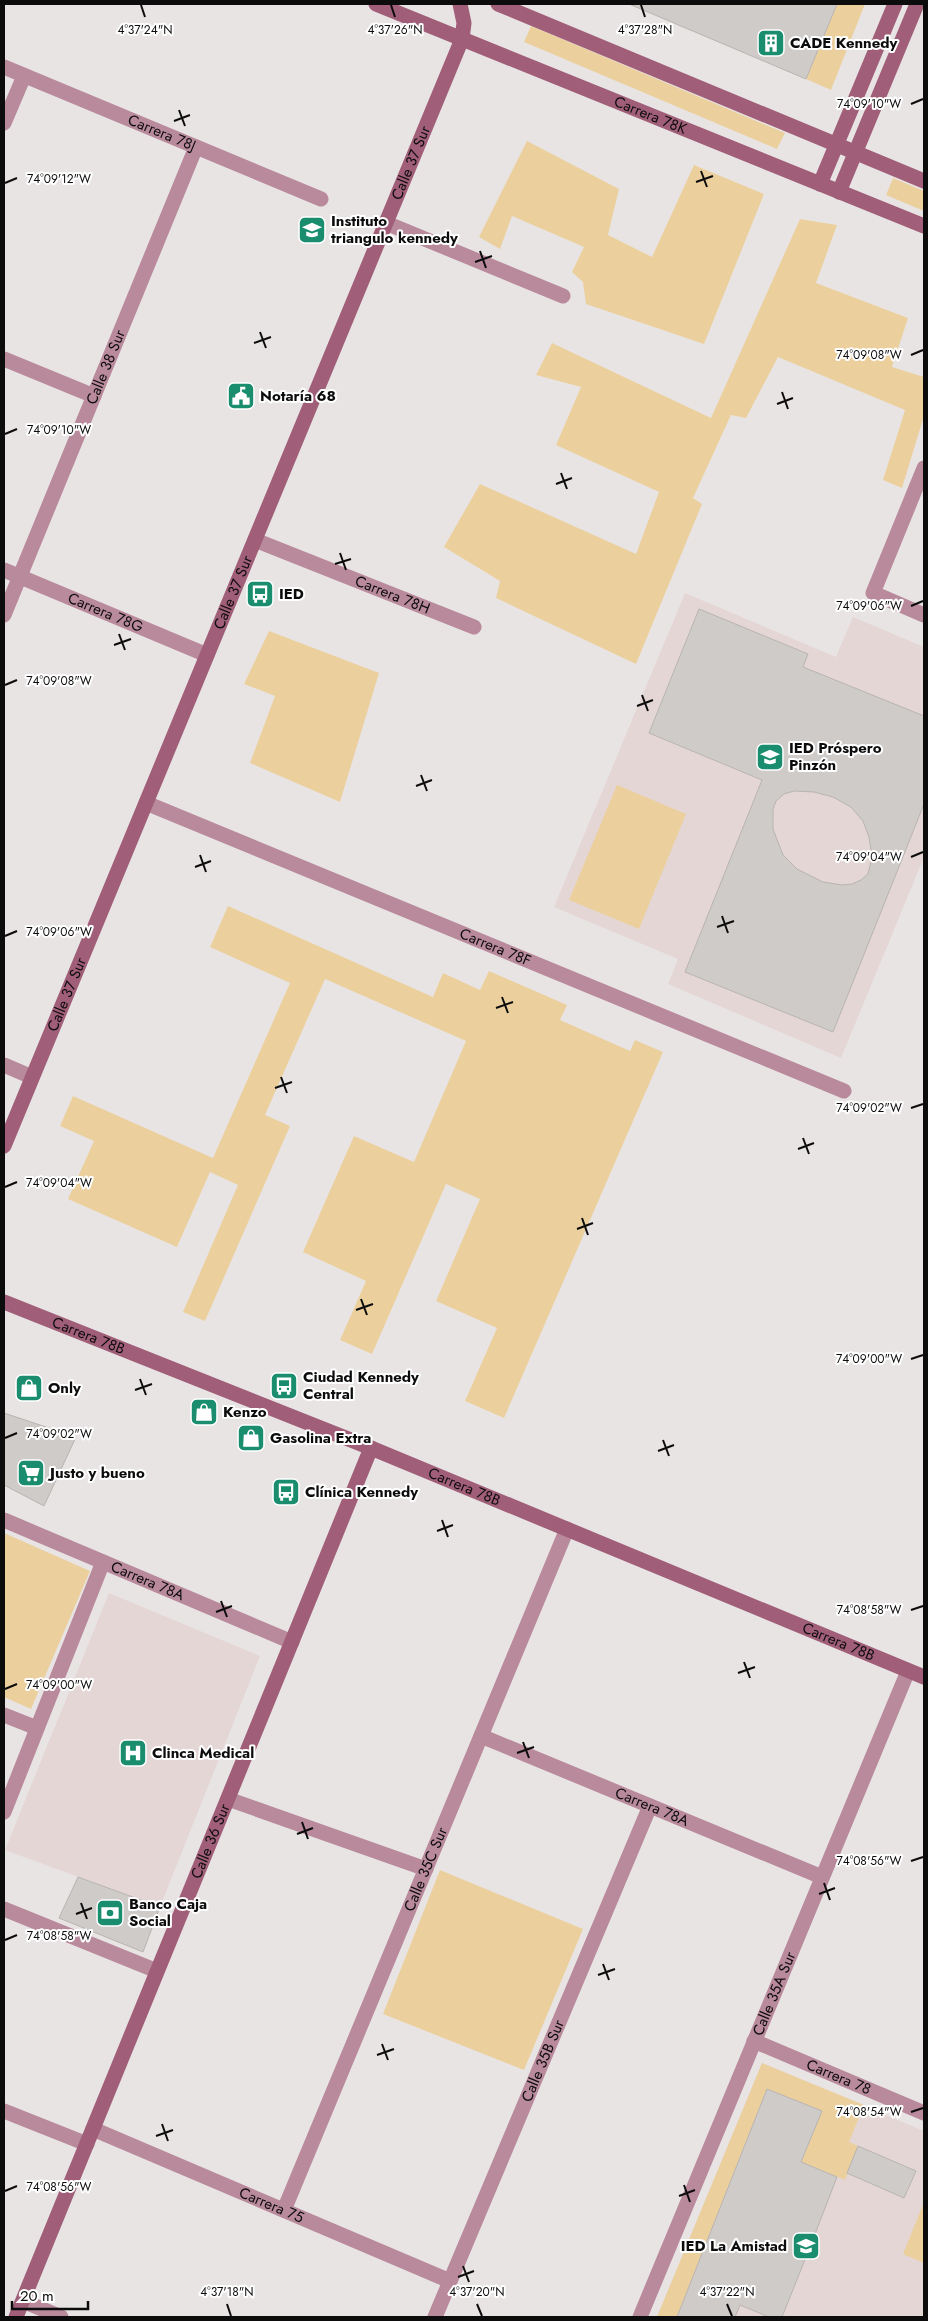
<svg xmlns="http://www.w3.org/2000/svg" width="928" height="2321" viewBox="0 0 928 2321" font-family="Jost,sans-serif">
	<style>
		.built { fill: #e4d6d5 }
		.green { fill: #ebd09e }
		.building { fill: #cfcbc9; stroke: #b8b4b2; fill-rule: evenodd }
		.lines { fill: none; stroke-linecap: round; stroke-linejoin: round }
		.street { stroke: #b98a9c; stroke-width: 15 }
		.secondary { stroke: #a05e78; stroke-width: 15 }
		.ticks { fill: none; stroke: #0d0c0c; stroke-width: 2 }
		.labels { text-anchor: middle; stroke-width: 4; stroke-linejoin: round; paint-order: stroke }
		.poi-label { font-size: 15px; font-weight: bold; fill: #0d0c0c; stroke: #fff; text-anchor: start }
		.street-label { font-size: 15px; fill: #0d0c0c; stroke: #fff }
		.ticks-label { font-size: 12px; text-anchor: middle; fill: #0d0c0c; stroke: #fff; stroke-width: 4; stroke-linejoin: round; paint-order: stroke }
	</style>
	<rect width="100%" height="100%" fill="#e9e4e4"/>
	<!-- built -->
	<path class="built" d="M 685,593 L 836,657 L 853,617 L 924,647 L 924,857 L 841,1058 L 668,984 L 678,959 L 554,907 Z
		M 109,1593 L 260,1656 L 160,1907 L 5,1850 Z
		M 762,2063 L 924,2131 L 924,2317 L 657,2317 Z"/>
	<!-- green -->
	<path class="green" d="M 837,4 L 865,4 L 831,90 L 806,79 Z
		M 531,26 L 785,133 L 777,149 L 524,42 Z
		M 527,141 L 619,189 L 608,235 L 652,257 L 694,165 L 764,194 L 704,344 L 586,304 L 583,282 L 572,272 L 584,247 L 512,216 L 500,249 L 479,237 Z
		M 893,178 L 924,191 L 924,211 L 886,195 Z
		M 800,219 L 837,225 L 816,283 L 908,318 L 892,367 L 924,377 L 924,416 L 902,488 L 883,480 L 905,410 L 778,357 L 746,418 L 731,415 L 693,498 L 702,504 L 636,664 L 496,598 L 500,581 L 444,547 L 480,484 L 636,554 L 659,492 L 556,445 L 581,387 L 536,375 L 552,343 L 711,418 Z
		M 269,631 L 379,673 L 340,802 L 250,763 L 275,696 L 244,684 Z
		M 617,785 L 686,814 L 639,929 L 569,900 Z
		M 228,906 L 433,997 L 443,973 L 480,990 L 489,971 L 567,1005 L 560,1020 L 630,1051 L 635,1040 L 663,1052 L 504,1418 L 465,1401 L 497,1328 L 436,1301 L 480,1199 L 446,1184 L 372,1354 L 340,1340 L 366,1281 L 303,1252 L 354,1136 L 414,1162 L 466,1041 L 325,979 L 265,1115 L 290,1126 L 205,1321 L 183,1312 L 238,1185 L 210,1172 L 177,1247 L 68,1199 L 94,1141 L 60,1126 L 73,1096 L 213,1158 L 290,983 L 210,947 Z
		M 4,1533 L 90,1571 L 31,1709 L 4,1697 Z
		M 440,1870 L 583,1929 L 524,2070 L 383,2014 Z
		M 762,2063 L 864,2105 L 849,2142 L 858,2146 L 845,2180 L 801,2162 L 822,2111 L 767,2089 L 677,2317 L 657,2317 Z
		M 924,2202 L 924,2263 L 903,2254 Z"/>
	<!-- building -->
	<path class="building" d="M 629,4 L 837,4 L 806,79 Z
		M 699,609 L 808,654 L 803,667 L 924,716 L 924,804 L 833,1032 L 685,972 L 762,780 L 649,733 ZM 794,791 L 814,792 L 833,797 L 851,807 L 863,821 L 869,837 L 872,857 L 868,874 L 861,880 L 852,884 L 842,885 L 823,882 L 797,869 L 783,855 L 773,829 L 773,809 L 776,801 L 784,794 Z
		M 4,1413 L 76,1437 L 44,1506 L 4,1485 Z
		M 78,1877 L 160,1907 L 143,1952 L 59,1918 Z
		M 767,2089 L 822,2111 L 801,2162 L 837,2177 L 808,2252 L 782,2317 L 769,2317 L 740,2305 L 735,2317 L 677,2317 Z
		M 858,2146 L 916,2171 L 904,2198 L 847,2173 Z"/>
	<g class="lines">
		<!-- street -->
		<g class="street">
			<path id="s1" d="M 4,67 L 321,199"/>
			<path d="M 4,123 L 24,76"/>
			<path d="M 386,223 L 563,296"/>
			<path d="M 4,359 L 94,396"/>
			<path d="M 924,468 L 873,593 L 924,615"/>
			<path id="s2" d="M 255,540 L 474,627"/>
			<path id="s3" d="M 4,570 L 207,655"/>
			<path id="s4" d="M 4,615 L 196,147"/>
			<path id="s5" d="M 146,803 L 844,1091"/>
			<path d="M 4,1065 L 32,1077"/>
			<path id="s6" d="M 4,1520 L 292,1642"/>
			<path d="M 4,1715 L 37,1728"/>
			<path id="s7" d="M 481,1736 L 822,1877"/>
			<path d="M 228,1799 L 426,1869"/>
			<path d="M 4,1812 L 103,1562"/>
			<path d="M 4,1909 L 157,1971"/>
			<path id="s8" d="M 754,2041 L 924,2113"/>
			<path d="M 4,2111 L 87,2144"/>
			<path id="s9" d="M 93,2129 L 450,2281"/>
			<path id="s10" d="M 284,2210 L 567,1529"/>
			<path d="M 23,2301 L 61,2317"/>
			<path id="s11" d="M 435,2317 L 650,1806"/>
			<path id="s12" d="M 640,2317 L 908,1671"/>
		</g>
		<!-- secondary -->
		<g class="secondary">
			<path id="s13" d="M 376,4 L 924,226"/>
			<path d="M 498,4 L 924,181"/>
			<path d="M 820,184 L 895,4"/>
			<path d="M 839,192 L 917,4"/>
			<path id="s14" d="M 4,1146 L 462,39 L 464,23 L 460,4"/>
			<path id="s15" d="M 4,1302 L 371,1448 L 924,1677"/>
			<path id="s16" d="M 16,2317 L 371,1448"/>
		</g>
	</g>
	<!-- ticks -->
	<path class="ticks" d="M 141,5 L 145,17M 391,5 L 395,17M 641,5 L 645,17M 911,104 L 923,99M 179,110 L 185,126M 174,121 L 190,115M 701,171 L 707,187M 696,182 L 713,176M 5,183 L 17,178M 480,251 L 486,268M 475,262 L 492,256M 260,332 L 266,348M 254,343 L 271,337M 911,355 L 923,350M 782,392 L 788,409M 777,404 L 793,398M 5,434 L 17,429M 561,473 L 567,489M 556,484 L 572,478M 340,553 L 346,570M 335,564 L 351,559M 911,606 L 923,601M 119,634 L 125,650M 114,645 L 131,639M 5,685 L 17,680M 642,695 L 648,711M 637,706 L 653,700M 421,775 L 427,791M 416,786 L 432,780M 200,855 L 206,872M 911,857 L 923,852M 195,867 L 211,861M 722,916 L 728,933M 717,927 L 734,921M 5,936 L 17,931M 502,997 L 508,1013M 496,1008 L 513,1002M 281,1077 L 287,1093M 275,1088 L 292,1082M 911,1108 L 923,1104M 803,1138 L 809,1154M 798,1149 L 814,1143M 5,1187 L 17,1182M 582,1218 L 588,1235M 577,1229 L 593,1223M 361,1299 L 367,1315M 356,1310 L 373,1304M 911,1359 L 923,1355M 140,1379 L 146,1395M 135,1390 L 152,1384M 5,1438 L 17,1433M 663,1440 L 669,1456M 658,1451 L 674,1445M 442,1520 L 448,1537M 437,1531 L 453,1525M 221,1601 L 227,1617M 911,1610 L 923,1606M 216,1612 L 232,1606M 744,1662 L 750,1678M 738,1673 L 755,1667M 5,1689 L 17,1684M 523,1742 L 529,1758M 517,1753 L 534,1747M 302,1822 L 308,1839M 297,1834 L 313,1828M 911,1861 L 923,1857M 824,1883 L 830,1900M 819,1894 L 835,1888M 81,1903 L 87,1919M 76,1914 L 92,1908M 5,1940 L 17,1935M 603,1964 L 609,1980M 598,1975 L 615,1969M 382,2044 L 388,2060M 377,2055 L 394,2049M 911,2112 L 923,2108M 162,2124 L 168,2141M 156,2136 L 173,2130M 684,2185 L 690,2202M 5,2191 L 17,2186M 679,2196 L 695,2190M 463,2266 L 469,2282M 458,2277 L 474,2271M 227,2304 L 231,2316M 477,2304 L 482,2316M 727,2304 L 732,2316"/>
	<!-- icons -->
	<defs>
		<g id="building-square" transform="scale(1.4375)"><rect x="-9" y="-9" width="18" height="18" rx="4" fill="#198d6e" stroke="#fff"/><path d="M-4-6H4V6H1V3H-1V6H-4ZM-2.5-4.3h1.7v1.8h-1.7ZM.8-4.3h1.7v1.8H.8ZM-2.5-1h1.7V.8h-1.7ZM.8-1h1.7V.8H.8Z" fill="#fff"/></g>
		<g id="school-square" transform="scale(1.4375)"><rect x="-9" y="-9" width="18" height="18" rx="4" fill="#198d6e" stroke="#fff"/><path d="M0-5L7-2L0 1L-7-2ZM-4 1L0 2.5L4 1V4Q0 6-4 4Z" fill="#fff"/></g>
		<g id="civic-square" transform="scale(1.4375)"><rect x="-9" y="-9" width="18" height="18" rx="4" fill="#198d6e" stroke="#fff"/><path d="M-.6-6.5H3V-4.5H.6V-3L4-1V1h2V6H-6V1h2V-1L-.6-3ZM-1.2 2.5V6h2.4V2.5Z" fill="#fff"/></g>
		<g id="bus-square" transform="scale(1.4375)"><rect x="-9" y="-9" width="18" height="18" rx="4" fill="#198d6e" stroke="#fff"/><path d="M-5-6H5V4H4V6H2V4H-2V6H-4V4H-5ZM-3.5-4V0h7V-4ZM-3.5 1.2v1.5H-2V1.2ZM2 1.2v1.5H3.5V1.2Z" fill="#fff"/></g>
		<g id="shop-square" transform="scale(1.4375)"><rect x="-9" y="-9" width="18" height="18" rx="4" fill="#198d6e" stroke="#fff"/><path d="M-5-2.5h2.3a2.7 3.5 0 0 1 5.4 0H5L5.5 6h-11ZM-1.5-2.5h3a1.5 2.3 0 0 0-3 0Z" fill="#fff"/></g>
		<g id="supermarket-square" transform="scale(1.4375)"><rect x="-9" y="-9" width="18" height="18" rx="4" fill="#198d6e" stroke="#fff"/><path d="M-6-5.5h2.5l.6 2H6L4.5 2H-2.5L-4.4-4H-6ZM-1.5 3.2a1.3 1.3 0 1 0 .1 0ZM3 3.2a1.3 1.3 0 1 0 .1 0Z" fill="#fff"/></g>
		<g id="hospital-square" transform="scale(1.4375)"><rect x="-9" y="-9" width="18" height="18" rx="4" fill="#198d6e" stroke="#fff"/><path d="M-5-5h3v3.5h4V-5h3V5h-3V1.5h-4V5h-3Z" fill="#fff"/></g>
		<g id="bank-square" transform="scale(1.4375)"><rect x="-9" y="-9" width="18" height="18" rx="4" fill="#198d6e" stroke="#fff"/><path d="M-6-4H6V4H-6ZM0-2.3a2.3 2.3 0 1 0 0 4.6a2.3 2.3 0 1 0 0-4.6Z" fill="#fff"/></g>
	</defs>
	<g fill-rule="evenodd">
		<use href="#building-square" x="771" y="43"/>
		<use href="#school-square" x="312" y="230"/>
		<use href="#civic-square" x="241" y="396"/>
		<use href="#bus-square" x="260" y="594"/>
		<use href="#school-square" x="770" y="757"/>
		<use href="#bus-square" x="284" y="1386"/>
		<use href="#shop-square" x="29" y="1388"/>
		<use href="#shop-square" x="204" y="1412"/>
		<use href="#shop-square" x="251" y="1438"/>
		<use href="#supermarket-square" x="31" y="1473"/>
		<use href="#bus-square" x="286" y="1492"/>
		<use href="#hospital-square" x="133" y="1753"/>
		<use href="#bank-square" x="110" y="1913"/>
		<use href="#school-square" x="806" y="2246"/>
	</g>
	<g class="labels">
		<!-- poi labels -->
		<g class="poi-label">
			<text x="790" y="48">CADE Kennedy</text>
			<text x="331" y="226">Instituto<tspan x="331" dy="17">triangulo kennedy</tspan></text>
			<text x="260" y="401">Notaría 68</text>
			<text x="279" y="599">IED</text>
			<text x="789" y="753">IED Próspero<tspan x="789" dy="17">Pinzón</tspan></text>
			<text x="303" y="1382">Ciudad Kennedy<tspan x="303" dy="17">Central</tspan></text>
			<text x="48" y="1393">Only</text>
			<text x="223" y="1417">Kenzo</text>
			<text x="270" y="1443">Gasolina Extra</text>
			<text x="50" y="1478">Justo y bueno</text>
			<text x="305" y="1497">Clínica Kennedy</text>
			<text x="152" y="1758">Clinca Medical</text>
			<text x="129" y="1909">Banco Caja<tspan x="129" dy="17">Social</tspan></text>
			<text x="787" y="2251" text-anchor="end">IED La Amistad</text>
		</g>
		<!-- street labels -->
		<g class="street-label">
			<text dy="5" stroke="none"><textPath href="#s13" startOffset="296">Carrera 78K</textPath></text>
			<text dy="5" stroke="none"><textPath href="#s1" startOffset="171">Carrera 78J</textPath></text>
			<text dy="5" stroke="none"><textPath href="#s14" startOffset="1064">Calle 37 Sur</textPath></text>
			<text dy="5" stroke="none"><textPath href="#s4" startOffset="268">Calle 38 Sur</textPath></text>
			<text dy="5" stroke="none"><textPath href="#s14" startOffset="599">Calle 37 Sur</textPath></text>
			<text dy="5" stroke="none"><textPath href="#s2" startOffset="148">Carrera 78H</textPath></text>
			<text dy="5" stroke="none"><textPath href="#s3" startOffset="110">Carrera 78G</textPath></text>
			<text dy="5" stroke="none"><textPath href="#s5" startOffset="378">Carrera 78F</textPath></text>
			<text dy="5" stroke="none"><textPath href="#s14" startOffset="164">Calle 37 Sur</textPath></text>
			<text dy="5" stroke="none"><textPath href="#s15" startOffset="91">Carrera 78B</textPath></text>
			<text dy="5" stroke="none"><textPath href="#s15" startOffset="496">Carrera 78B</textPath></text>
			<text dy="5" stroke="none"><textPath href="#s6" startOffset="156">Carrera 78A</textPath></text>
			<text dy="5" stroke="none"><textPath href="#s15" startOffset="901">Carrera 78B</textPath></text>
			<text dy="5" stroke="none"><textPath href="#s7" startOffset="185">Carrera 78A</textPath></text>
			<text dy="5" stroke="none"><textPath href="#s16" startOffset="514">Calle 36 Sur</textPath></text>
			<text dy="5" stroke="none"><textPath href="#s10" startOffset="369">Calle 35C Sur</textPath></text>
			<text dy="5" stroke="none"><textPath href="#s12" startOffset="350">Calle 35A Sur</textPath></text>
			<text dy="5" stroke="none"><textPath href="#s11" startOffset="278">Calle 35B Sur</textPath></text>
			<text dy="5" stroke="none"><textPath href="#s8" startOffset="92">Carrera 78</textPath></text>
			<text dy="5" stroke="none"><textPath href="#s9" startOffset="194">Carrera 75</textPath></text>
		</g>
	</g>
	<g class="ticks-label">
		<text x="145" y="34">4°37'24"N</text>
		<text x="395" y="34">4°37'26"N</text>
		<text x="645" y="34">4°37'28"N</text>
		<text x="869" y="108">74°09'10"W</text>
		<text x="59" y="183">74°09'12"W</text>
		<text x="869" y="359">74°09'08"W</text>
		<text x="59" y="434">74°09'10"W</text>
		<text x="869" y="610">74°09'06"W</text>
		<text x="59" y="685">74°09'08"W</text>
		<text x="869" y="861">74°09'04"W</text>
		<text x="59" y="936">74°09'06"W</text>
		<text x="869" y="1112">74°09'02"W</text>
		<text x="59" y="1187">74°09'04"W</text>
		<text x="869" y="1363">74°09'00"W</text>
		<text x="59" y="1438">74°09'02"W</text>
		<text x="869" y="1614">74°08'58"W</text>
		<text x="59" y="1689">74°09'00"W</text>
		<text x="869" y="1865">74°08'56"W</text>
		<text x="59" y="1940">74°08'58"W</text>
		<text x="869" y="2116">74°08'54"W</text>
		<text x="59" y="2191">74°08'56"W</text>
		<text x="227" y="2296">4°37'18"N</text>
		<text x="477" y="2296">4°37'20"N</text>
		<text x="727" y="2296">4°37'22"N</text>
	</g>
	<!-- border -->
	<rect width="928" height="2321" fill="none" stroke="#0d0c0c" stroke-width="10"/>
	<!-- scale -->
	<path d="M12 2301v8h76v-8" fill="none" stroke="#0d0c0c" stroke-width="2.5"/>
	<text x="20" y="2301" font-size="15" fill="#0d0c0c" stroke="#ffffff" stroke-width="4" paint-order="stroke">20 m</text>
</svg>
